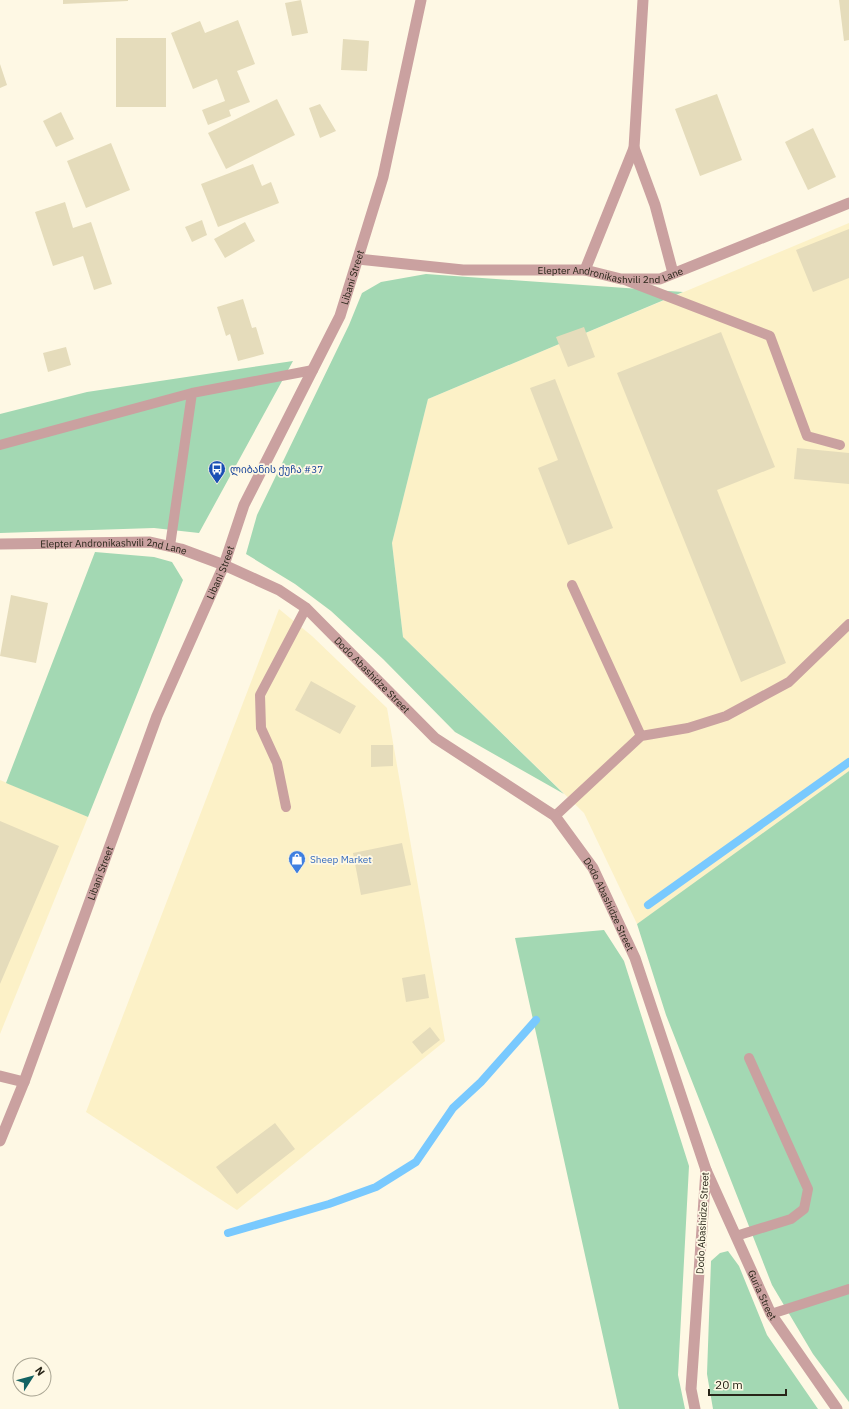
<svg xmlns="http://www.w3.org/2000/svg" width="849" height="1409" viewBox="0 0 849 1409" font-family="'IBM Plex Sans','Noto Sans Georgian',sans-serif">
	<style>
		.built { fill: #fcf1c7 }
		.green { fill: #a3d8b3 }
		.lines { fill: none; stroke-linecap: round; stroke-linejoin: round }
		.stream { stroke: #79c9fe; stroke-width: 8 }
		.building { fill: #e5dcbb }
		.service { stroke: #caa1a0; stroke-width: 10 }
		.minor { stroke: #caa1a0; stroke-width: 11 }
		.tertiary { stroke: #caa1a0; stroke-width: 11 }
		.labels { text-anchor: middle; stroke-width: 3.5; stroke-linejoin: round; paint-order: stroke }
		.street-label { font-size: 10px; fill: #282518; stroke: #fef8e4 }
		.transit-label { font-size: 10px; fill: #164399; stroke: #fef8e4; text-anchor: start }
		.shop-label { font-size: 10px; fill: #366cbe; stroke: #fef8e4; text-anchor: start }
	</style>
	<rect width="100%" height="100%" fill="#fef8e4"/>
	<!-- built -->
	<path class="built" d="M 849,223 L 849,771 L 773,829 L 637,924 L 584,813 L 403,637 L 392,543 L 428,399 Z
		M 279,609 L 312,636 L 387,708 L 445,1041 L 237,1210 L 86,1112 Z
		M 0,780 L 88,817 L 0,1034 Z"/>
	<!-- green -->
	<path class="green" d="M 426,274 L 683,292 L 428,399 L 392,543 L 403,637 L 564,794 L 455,732 L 383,659 L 331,611 L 295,584 L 246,554 L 257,515 L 349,325 L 362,293 L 381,282 Z
		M 293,361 L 199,533 L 154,528 L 0,533 L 0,414 L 87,392 Z
		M 95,552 L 154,557 L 172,562 L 183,580 L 88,817 L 6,783 Z
		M 849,771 L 849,1402 L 813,1354 L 772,1285 L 666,1015 L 637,924 Z
		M 604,930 L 624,961 L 689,1166 L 678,1375 L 685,1409 L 619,1409 L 515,938 Z
		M 728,1251 L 739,1266 L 767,1335 L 818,1409 L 713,1409 L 707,1374 L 711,1261 L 720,1253 Z"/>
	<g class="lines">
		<!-- stream -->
		<path class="stream" d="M 648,905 L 849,762
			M 228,1233 L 329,1204 L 376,1187 L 416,1162 L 453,1108 L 481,1082 L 536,1020"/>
	</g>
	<!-- building -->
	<path class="building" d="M 63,0 L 128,0 L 128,1 L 63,4 Z
		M 301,0 L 308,33 L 292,36 L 285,3 Z
		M 839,0 L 849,0 L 849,40 L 844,41 Z
		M 238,20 L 255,64 L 237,71 L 250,102 L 229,110 L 231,116 L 208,125 L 202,110 L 225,101 L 217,79 L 193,89 L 171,33 L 200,21 L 205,33 Z
		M 116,38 L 166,38 L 166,107 L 116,107 Z
		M 343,39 L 369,41 L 367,71 L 341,70 Z
		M 0,64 L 7,85 L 0,88 Z
		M 717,94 L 742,160 L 700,176 L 675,109 Z
		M 277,99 L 295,135 L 226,169 L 208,133 Z
		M 320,104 L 336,131 L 320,138 L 309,108 Z
		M 61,112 L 74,139 L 56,147 L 43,121 Z
		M 813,128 L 836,177 L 808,190 L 785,142 Z
		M 111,143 L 130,190 L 86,208 L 67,161 Z
		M 253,164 L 262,186 L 271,182 L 279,203 L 218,227 L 201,184 Z
		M 65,202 L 73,228 L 91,222 L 112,284 L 94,290 L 83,256 L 53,266 L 35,212 Z
		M 202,220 L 207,235 L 192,242 L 185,227 Z
		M 245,222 L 255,241 L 225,258 L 214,239 Z
		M 849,229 L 849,278 L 813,292 L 796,250 Z
		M 243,299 L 252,328 L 256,327 L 264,354 L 238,361 L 230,334 L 226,336 L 217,307 Z
		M 584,327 L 595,357 L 568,367 L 556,337 Z
		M 721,332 L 775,467 L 717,490 L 786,663 L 741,682 L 617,373 Z
		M 66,347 L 71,365 L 48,372 L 43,353 Z
		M 555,379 L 613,528 L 568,545 L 538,468 L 558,460 L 530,388 Z
		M 797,448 L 849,453 L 849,484 L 794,479 Z
		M 11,595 L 48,603 L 36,663 L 0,656 Z
		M 311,681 L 356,706 L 340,734 L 295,710 Z
		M 371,745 L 393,745 L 393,766 L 371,767 Z
		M 0,821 L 59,846 L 0,984 Z
		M 402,843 L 411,885 L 361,895 L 353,853 Z
		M 425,974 L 429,998 L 406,1002 L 402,978 Z
		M 430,1027 L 440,1040 L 422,1054 L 412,1042 Z
		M 275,1123 L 295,1149 L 237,1194 L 216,1167 Z"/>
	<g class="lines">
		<!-- service -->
		<path class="service" d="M 625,280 L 770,336 L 807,436 L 840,445
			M 0,445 L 192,393 L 313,370
			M 170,546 L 192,393
			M 572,585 L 641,736
			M 286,807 L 277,763 L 261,728 L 260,695 L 306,608
			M 555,816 L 641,736 L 688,728 L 726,716 L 789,682 L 849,624
			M 736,1236 L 791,1219 L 804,1209 L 808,1189 L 749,1058
			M 771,1314 L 849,1289"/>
		<!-- minor -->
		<g class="minor">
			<path d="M 634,148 L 655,205 L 673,273"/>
			<path id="s1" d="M 358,259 L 463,270 L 585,270 L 621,279 L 660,279 L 849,203"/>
			<path d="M 585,270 L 634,148 L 643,0"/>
			<path id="s2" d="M 0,544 L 150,542 L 181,549 L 224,565"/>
			<path d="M 0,1076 L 24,1082"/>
			<path id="s3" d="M 706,1170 L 771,1314 L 837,1409"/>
		</g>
		<!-- tertiary -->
		<g class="tertiary">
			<path id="s4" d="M 224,565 L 279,590 L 306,608 L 435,738 L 555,816 L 593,868 L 635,958 L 706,1170 L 691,1389 L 695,1409"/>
			<path id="s5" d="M 0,1141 L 24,1082 L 157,716 L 224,565 L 244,505 L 340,316 L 383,177 L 421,0"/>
		</g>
	</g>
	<!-- icons -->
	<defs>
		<g id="bus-pin" transform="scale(0.9)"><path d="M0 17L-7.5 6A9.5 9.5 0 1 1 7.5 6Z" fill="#1a4fb4" stroke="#fef8e4"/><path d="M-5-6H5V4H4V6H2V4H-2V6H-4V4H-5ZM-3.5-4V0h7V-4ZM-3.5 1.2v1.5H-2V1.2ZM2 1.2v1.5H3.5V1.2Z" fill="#fff"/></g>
		<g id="shop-pin" transform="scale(0.9)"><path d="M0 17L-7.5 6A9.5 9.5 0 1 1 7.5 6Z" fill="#3f7fe0" stroke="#fef8e4"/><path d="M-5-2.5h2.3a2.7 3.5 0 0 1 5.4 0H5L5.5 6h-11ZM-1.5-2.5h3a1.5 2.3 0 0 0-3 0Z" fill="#fff"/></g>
	</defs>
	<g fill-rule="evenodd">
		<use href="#bus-pin" x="217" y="469"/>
		<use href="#shop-pin" x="297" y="859"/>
	</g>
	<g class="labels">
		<!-- street labels -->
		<g class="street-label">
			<text dy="4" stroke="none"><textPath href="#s1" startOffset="254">Elepter Andronikashvili 2nd Lane</textPath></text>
			<text dy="4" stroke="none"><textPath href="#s5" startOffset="934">Libani Street</textPath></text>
			<text dy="4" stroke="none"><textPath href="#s2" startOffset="114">Elepter Andronikashvili 2nd Lane</textPath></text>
			<text dy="4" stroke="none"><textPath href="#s5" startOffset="610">Libani Street</textPath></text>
			<text dy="4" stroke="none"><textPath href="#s4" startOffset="187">Dodo Abashidze Street</textPath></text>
			<text dy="4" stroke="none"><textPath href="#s5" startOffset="286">Libani Street</textPath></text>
			<text dy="4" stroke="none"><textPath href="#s4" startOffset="523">Dodo Abashidze Street</textPath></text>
			<text transform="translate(702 1223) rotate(-87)" y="4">Dodo Abashidze Street</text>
			<text dy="4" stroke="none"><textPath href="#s3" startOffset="137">Guria Street</textPath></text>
		</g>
		<!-- transit labels -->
		<g class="transit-label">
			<text x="230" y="473">ლიბანის ქუჩა #37</text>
		</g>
		<!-- shop labels -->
		<g class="shop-label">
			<text x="310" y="863">Sheep Market</text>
		</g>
	</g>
	<!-- north arrow -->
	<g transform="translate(32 1377) rotate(54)"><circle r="19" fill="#fef8e4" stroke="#a8a492"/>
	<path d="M0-3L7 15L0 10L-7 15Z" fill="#136363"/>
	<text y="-6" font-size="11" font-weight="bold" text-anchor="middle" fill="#282518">N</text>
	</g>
	<!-- scale -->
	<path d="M709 1389v6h77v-6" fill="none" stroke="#282518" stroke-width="2"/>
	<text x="715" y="1389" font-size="12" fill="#282518" stroke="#fef8e4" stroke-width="3" paint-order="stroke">20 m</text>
</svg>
